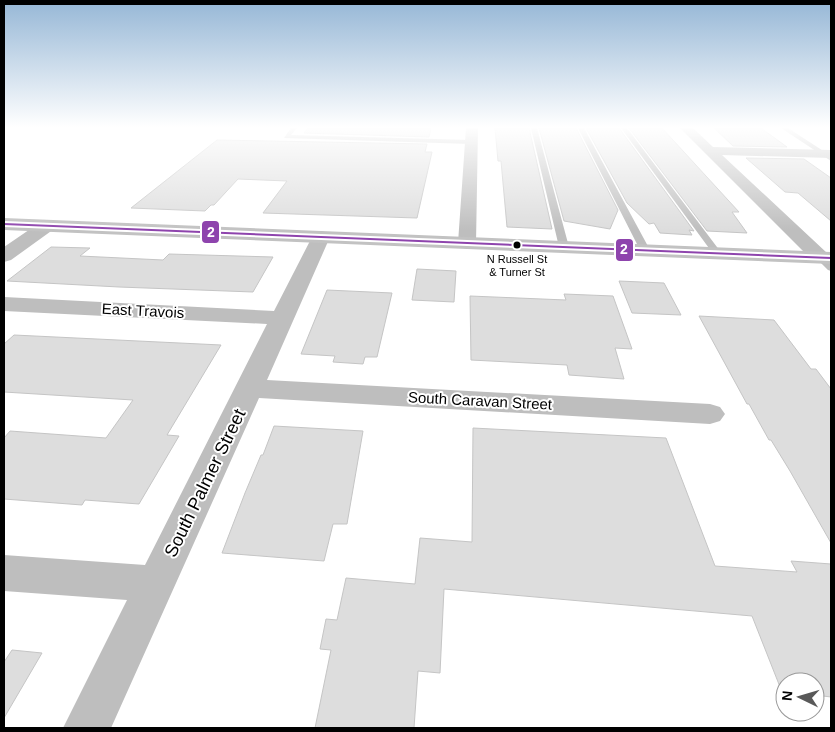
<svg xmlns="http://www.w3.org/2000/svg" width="835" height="732" viewBox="0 0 835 732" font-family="Helvetica,sans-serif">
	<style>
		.building { fill: #ddd; stroke: #c5c5c5 }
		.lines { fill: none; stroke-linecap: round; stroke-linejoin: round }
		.lane { fill: #bebebe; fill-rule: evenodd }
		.street { fill: #bebebe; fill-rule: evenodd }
		.secondary { fill: #c2c2c2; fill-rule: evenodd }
		.bus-1-casing { stroke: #fff; stroke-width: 4 }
		.bus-1 { fill: #8e44ad; fill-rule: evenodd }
		.bus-dot { fill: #000; stroke: #fff; stroke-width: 2 }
		.labels { text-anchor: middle; stroke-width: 4; stroke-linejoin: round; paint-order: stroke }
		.far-bus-label { font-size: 11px; fill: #000; stroke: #fff }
		.street-label { font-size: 15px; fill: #000; stroke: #fff }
		.near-street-label { font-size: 18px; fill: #000; stroke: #fff }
		.line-badge { stroke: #fff; stroke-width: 2 }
		.badge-label { font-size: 14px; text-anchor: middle; font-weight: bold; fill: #fff }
	</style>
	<rect width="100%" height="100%" fill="#fff"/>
	<!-- building -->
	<path class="building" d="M 308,128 L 431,128 L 429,137 L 304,133 Z
		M 495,128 L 529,128 L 552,229 L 507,227 L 501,161 L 498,161 Z
		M 539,128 L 576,128 L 618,210 L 610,229 L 564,221 Z
		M 586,128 L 619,128 L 694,231 L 689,230 L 692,235 L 660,233 L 654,223 L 649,224 L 627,203 Z
		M 629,128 L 662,128 L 739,212 L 732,212 L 747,233 L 707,231 Z
		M 714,128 L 761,128 L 787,147 L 733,146 Z
		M 217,140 L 427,144 L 425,152 L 432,152 L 417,218 L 263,213 L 287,181 L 238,179 L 214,205 L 211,205 L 205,211 L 131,208 Z
		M 746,158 L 804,159 L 831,178 L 831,221 L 798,193 L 785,192 Z
		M 51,247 L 90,248 L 80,256 L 163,260 L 169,254 L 273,257 L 253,292 L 119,287 L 7,281 Z
		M 417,269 L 456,271 L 454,302 L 412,300 Z
		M 619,281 L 664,283 L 681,315 L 632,313 Z
		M 327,290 L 392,293 L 377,357 L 365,357 L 363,364 L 333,362 L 335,356 L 301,354 Z
		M 564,294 L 613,296 L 632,349 L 615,348 L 624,379 L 569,375 L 567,365 L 471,360 L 470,296 L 566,300 Z
		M 699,316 L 774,320 L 811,369 L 816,369 L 831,389 L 831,543 L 790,471 L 771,440 L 769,440 L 749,404 L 747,404 Z
		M 14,335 L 221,345 L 167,435 L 179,436 L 139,504 L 85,500 L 82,505 L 4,499 L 4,438 L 10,431 L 106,438 L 133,400 L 4,392 L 4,344 Z
		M 274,426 L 363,431 L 347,524 L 333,524 L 324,561 L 222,553 L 245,493 L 261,455 L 263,455 Z
		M 473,428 L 666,438 L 715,566 L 797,572 L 791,561 L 831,564 L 831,697 L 815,695 L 815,682 L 785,682 L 785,693 L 782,692 L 752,616 L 444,589 L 440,673 L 418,671 L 414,728 L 315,728 L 331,650 L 320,649 L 326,619 L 337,620 L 346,578 L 415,584 L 420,538 L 472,542 Z
		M 12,650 L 42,653 L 4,718 L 4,662 Z"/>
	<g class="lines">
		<!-- lane -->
		<path class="lane" d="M 291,128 L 297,128 L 291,135 L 471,140 L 474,142 L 471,144 L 284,138 Z
			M 531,128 L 537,128 L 569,247 L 567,249 L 561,249 L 559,247 Z
			M 578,128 L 584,128 L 650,250 L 648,252 L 645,253 L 640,250 Z
			M 621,128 L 627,128 L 720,251 L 720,255 L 714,255 Z
			M 781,128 L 788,128 L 831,156 L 831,161 Z
			M 820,254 L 831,263 L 831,271 L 828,270 L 815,257 Z"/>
		<!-- street -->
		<path class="street" d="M 466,128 L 478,128 L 476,243 L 474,247 L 467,249 L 460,247 L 458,243 Z
			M 680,128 L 693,128 L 713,147 L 831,150 L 831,158 L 722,155 L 827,253 L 830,257 L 827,261 L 820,263 L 813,261 Z
			M 48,220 L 54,221 L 57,225 L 54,229 L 11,260 L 4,262 L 4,247 L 42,221 Z
			M 321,231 L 328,233 L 330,237 L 267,380 L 710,404 L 720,407 L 725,414 L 720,421 L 710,424 L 259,398 L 111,728 L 63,728 L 127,600 L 4,591 L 4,555 L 145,565 L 267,324 L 4,311 L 4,297 L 274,311 L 312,237 L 314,233 Z"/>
		<!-- secondary -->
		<path class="secondary" d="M 4,218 L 831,252 L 831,264 L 4,230 Z"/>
		<!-- bus-1 casing -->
		<g class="bus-1-casing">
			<path id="bus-1" d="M 4,223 L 831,257 L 831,259 L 4,225 Z"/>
		</g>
		<!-- bus-1 -->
		<use href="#bus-1" class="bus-1"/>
	</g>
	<!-- sky -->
	<linearGradient id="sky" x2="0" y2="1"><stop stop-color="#96b7d6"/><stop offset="0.55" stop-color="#fff"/><stop offset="1" stop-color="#fff" stop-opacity="0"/></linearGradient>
	<rect width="835" height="231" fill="url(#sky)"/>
	<!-- markers -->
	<circle class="bus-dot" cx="517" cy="245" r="4.5"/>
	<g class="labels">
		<!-- far-bus labels -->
		<g class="far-bus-label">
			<text x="517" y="263">N Russell St<tspan x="517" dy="13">&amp; Turner St</tspan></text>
		</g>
		<!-- street labels -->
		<g class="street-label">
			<text transform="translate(143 311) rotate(3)" y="5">East Travois</text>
			<text transform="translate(480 401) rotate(3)" y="5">South Caravan Street</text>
		</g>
		<!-- near-street labels -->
		<g class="near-street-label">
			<text transform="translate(205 483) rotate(-64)" y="6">South Palmer Street</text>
		</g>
	</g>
	<g class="line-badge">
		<rect x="201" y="220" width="19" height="24" rx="5" fill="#8e44ad"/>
		<rect x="615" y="238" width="19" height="24" rx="5" fill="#8e44ad"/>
	</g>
	<g class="badge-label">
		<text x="211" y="237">2</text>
		<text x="624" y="254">2</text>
	</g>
	<!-- border -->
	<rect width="835" height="732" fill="none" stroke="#000000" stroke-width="10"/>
	<!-- north arrow -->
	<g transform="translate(800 697) rotate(275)"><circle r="24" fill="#ffffff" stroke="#999999"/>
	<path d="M0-4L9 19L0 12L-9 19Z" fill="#595959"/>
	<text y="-8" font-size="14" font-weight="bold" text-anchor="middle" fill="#000000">N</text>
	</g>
</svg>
